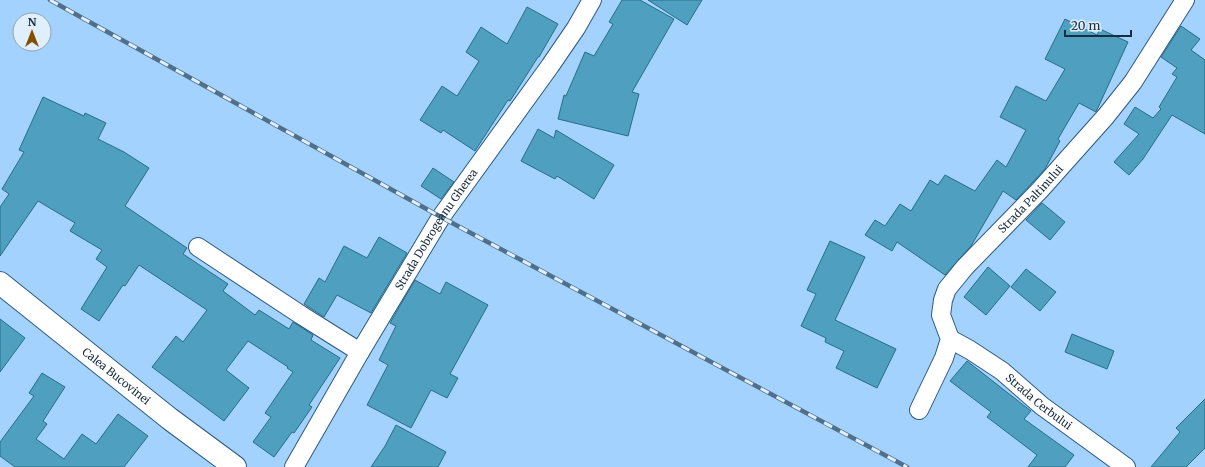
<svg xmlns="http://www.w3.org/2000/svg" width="1205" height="467" viewBox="0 0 1205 467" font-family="Merriweather,serif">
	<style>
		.building { fill: #4fa0c0; stroke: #276d86 }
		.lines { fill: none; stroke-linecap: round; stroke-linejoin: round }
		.street-casing { stroke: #2d5a80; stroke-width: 20 }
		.highway-casing { stroke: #2d5a80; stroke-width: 24 }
		.street { stroke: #fff; stroke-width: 18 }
		.highway { stroke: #fff; stroke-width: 22 }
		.rail-casing { stroke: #506f8a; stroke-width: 4.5 }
		.rail { stroke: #e0effc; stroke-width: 3; stroke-dasharray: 9; stroke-linecap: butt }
		.labels { text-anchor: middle; stroke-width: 3.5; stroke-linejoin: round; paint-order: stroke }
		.street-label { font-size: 11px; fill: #1b2e3e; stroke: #e0effc }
	</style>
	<rect width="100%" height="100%" fill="#a2d2fd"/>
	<!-- building -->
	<path class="building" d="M 622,0 L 640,0 L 674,19 L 632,92 L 639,94 L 628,136 L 558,119 L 564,95 L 566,96 L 585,52 L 594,56 L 613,24 L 609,22 Z
		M 648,0 L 702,0 L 687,25 Z
		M 527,7 L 558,24 L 539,57 L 538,57 L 510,101 L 508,100 L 475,151 L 443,130 L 441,133 L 420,120 L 442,86 L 457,96 L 479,61 L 466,52 L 481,27 L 507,44 Z
		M 1065,19 L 1097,35 L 1100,29 L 1128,42 L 1096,112 L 1079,103 L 1058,139 L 1060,141 L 1045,169 L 1032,183 L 1016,200 L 1003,191 L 971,246 L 945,275 L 897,242 L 892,251 L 865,235 L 875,220 L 885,226 L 900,204 L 911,211 L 930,180 L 938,185 L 945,175 L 975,191 L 997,160 L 1006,167 L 1026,130 L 1000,117 L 1016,86 L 1046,101 L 1065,69 L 1045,59 Z
		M 1181,26 L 1200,39 L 1191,50 L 1205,60 L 1205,134 L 1172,115 L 1143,159 L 1129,175 L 1114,162 L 1139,134 L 1124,124 L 1135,107 L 1153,118 L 1161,109 L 1159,107 L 1177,77 L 1172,74 L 1177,68 L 1161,57 Z
		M 43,97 L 84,116 L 85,113 L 106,123 L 98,139 L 124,152 L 149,168 L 125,206 L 187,248 L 183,254 L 228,284 L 223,291 L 255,315 L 259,310 L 289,329 L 293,322 L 313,335 L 311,340 L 340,358 L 309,405 L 312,407 L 294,433 L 292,432 L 274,457 L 253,442 L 271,417 L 265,413 L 293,372 L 287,368 L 288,367 L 248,341 L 226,370 L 249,388 L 224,421 L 152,367 L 176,336 L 183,342 L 207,310 L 139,265 L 125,286 L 123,285 L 99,321 L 81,309 L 107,267 L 96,259 L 102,250 L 70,231 L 75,223 L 38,201 L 0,256 L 0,207 L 9,194 L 2,189 L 24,152 L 19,150 Z
		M 538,129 L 554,138 L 556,130 L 614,165 L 594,199 L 557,176 L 555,179 L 521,161 Z
		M 433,168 L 454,182 L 441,199 L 421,186 Z
		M 1042,203 L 1065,222 L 1050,240 L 1026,220 Z
		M 379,237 L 407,253 L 371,313 L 337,295 L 324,317 L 304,304 L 319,278 L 325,282 L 344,246 L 367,258 Z
		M 830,241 L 865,257 L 835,320 L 896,349 L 877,388 L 836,368 L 844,351 L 825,342 L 826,338 L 801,326 L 816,294 L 807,290 Z
		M 988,267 L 1010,286 L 986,315 L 964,297 Z
		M 1026,269 L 1056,292 L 1040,311 L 1011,287 Z
		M 415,280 L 440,294 L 446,282 L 488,305 L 450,374 L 458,378 L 447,398 L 431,390 L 411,428 L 367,405 L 388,365 L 379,360 L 396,326 L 390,323 Z
		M 0,319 L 25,338 L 0,372 Z
		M 1072,334 L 1114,351 L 1107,369 L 1065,352 Z
		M 967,361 L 1031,411 L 1024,419 L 1074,455 L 1065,467 L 1028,467 L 1037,455 L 987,417 L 991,412 L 950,381 Z
		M 42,373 L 65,387 L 43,421 L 47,424 L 36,439 L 64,459 L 82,434 L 96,444 L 118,414 L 148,436 L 124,467 L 15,467 L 0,456 L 0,442 L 34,396 L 29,393 Z
		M 1205,399 L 1205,448 L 1186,467 L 1151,467 L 1180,432 L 1176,428 Z
		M 396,425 L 446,452 L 438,467 L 371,467 L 385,446 Z"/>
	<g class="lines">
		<!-- street casing -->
		<g class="street-casing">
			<g id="street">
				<path d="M 198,247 L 301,315 L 360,352"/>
				<path id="s1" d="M 950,339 L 970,350 L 1002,371 L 1042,406 L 1126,467"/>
				<path id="s2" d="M 919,410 L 944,358 L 950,339 L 941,315 L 943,300 L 947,289 L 965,267 L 1040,190 L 1106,116 L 1133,82 L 1185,0"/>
				<path id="s3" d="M 294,467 L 360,352 L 441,217 L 550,66 L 576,28 L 592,0"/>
			</g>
		</g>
		<!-- highway casing -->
		<g class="highway-casing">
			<g id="highway">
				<path id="s4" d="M 0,283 L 170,419 L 235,467"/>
			</g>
		</g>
		<!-- street -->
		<use href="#street" class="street"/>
		<!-- highway -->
		<use href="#highway" class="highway"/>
		<!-- rail casing -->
		<g class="rail-casing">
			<path id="rail" d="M 50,0 L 441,217 L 907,467"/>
		</g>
		<!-- rail -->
		<use href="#rail" class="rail"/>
	</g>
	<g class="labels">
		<!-- street labels -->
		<g class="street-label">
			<text dy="4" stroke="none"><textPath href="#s2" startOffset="253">Strada Paltinului</textPath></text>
			<text dy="4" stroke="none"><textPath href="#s3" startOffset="277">Strada Dobrogeanu Gherea</textPath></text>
			<text dy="4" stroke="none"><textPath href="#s4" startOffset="149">Calea Bucovinei</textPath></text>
			<text dy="4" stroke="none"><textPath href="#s1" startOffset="109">Strada Cerbului</textPath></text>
		</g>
	</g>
	<!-- north arrow -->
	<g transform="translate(32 32)"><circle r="19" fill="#e0effc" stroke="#91a2b0"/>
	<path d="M0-3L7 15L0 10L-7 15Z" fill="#864f00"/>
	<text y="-6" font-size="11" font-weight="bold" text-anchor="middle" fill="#1b2e3e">N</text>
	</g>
	<!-- scale -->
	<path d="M1065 30v6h66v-6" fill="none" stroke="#1b2e3e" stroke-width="2"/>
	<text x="1071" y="30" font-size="12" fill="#1b2e3e" stroke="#e0effc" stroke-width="3" paint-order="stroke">20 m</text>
</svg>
